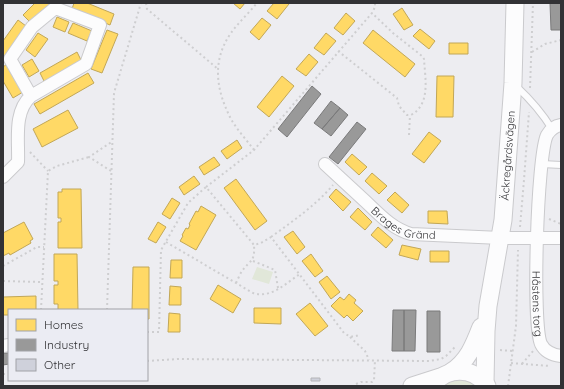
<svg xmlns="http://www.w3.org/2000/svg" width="564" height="389" viewBox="0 0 564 389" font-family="Quicksand,sans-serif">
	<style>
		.green { fill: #e1e7d9 }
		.homes { fill: #ffd966; stroke: #c2a757 }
		.industry { fill: #999; stroke: #7a7a7b }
		.building { fill: #cfd1db; stroke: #b4b4b7 }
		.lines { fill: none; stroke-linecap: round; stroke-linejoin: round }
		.lane-casing { stroke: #cacacd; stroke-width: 8 }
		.street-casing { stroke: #cacacd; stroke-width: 14 }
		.secondary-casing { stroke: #cacacd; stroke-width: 19 }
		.path { stroke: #ceced0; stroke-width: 2; stroke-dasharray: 2 3; stroke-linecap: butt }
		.lane { stroke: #fcfcfd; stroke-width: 6 }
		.street { stroke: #fcfcfd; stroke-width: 12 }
		.secondary { stroke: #fcfcfd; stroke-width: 17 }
		.labels { text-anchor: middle; stroke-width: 4; stroke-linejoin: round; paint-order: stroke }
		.street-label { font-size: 11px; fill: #323235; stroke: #ebecf3 }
	</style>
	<rect width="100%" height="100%" fill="#ededf1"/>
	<!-- green -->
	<path class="green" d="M 257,267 L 273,272 L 269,284 L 252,279 Z
		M 464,377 L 478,386 L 440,386 Z"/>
	<!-- homes -->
	<path class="homes" d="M 35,3 L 52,3 L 31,23 L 23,15 Z
		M 74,3 L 87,3 L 114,14 L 110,25 L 72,9 Z
		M 233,3 L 245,3 L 240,9 Z
		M 274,3 L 287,3 L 289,4 L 277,19 L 267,11 Z
		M 402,8 L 413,25 L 404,30 L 393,14 Z
		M 346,13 L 355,21 L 343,35 L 334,28 Z
		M 57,17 L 69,22 L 65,32 L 53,27 Z
		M 262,18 L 271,25 L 259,40 L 250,32 Z
		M 18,20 L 26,26 L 5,56 L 3,54 L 3,41 Z
		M 73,23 L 92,31 L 87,41 L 68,33 Z
		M 420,29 L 435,41 L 429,49 L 413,36 Z
		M 107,30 L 118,34 L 102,73 L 91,69 Z
		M 373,30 L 415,64 L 405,77 L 363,43 Z
		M 38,33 L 48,39 L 35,57 L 26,50 Z
		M 326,33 L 336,41 L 324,55 L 314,48 Z
		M 449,43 L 468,43 L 468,54 L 449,54 Z
		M 77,52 L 82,62 L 45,83 L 40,73 Z
		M 309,54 L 318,62 L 306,76 L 296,69 Z
		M 32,59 L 39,71 L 29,77 L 22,65 Z
		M 7,64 L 23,92 L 13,98 L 3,81 L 3,67 Z
		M 88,73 L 94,83 L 40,114 L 34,104 Z
		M 282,76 L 294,86 L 269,117 L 257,107 Z
		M 437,76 L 454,76 L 453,117 L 436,117 Z
		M 68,110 L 78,128 L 42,147 L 33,129 Z
		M 429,132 L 441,141 L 424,163 L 412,154 Z
		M 237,140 L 242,148 L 227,159 L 221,151 Z
		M 352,154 L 367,167 L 359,175 L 345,162 Z
		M 214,157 L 220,165 L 204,175 L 199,167 Z
		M 372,173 L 387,186 L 379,194 L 365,181 Z
		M 194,176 L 200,184 L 184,195 L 179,187 Z
		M 236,179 L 267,221 L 255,230 L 224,188 Z
		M 62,189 L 81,189 L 82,248 L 58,248 L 58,222 L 61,222 L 61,218 L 58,218 L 58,192 L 62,192 Z
		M 336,189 L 351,202 L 343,211 L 329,197 Z
		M 395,192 L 409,205 L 402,213 L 387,200 Z
		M 172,198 L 180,203 L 170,219 L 162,214 Z
		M 201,206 L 216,215 L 196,250 L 180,241 L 183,236 L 182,235 L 186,228 L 188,229 L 190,225 L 189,224 L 196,211 L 198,212 Z
		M 358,208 L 372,222 L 365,230 L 350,217 Z
		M 428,211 L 447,211 L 448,224 L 428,223 Z
		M 24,222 L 33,239 L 30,241 L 31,243 L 10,255 L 9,253 L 3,256 L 3,233 Z
		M 158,222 L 166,227 L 156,243 L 148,239 Z
		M 378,227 L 393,240 L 386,248 L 371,235 Z
		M 293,231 L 305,247 L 297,254 L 284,237 Z
		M 402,245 L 421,249 L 418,260 L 399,255 Z
		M 430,251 L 449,251 L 449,262 L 430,262 Z
		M 54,254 L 77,254 L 78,310 L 58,310 L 58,304 L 54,304 L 54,285 L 58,285 L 58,281 L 54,281 Z
		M 311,254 L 323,271 L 315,277 L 302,261 Z
		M 171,260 L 182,260 L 182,278 L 170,278 Z
		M 133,267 L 149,267 L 149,319 L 147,319 L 147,310 L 132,310 Z
		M 327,276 L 340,292 L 331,299 L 319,282 Z
		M 218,285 L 241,299 L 233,313 L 210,299 Z
		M 170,286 L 181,287 L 181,305 L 169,305 Z
		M 349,294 L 356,300 L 354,303 L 363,311 L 353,321 L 347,315 L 344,318 L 331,306 L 340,297 L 344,300 Z
		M 36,296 L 36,310 L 9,310 L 9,315 L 3,315 L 3,297 Z
		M 310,303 L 328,326 L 315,336 L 296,314 Z
		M 254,308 L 281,308 L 281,324 L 254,323 Z
		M 169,313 L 180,314 L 180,332 L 168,332 Z"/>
	<!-- industry -->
	<path class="industry" d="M 550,3 L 561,3 L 561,30 L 551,30 Z
		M 312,86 L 321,94 L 287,137 L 278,129 Z
		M 331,101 L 340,108 L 322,129 L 314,123 Z
		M 340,108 L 348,115 L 331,136 L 322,129 Z
		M 357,122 L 366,129 L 338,164 L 329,157 Z
		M 393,310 L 404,310 L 404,351 L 392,351 Z
		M 404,310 L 416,310 L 415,351 L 404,351 Z
		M 427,311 L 440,311 L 440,352 L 427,352 Z
		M 3,353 L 9,353 L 9,364 L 3,365 Z"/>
	<!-- building -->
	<path class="building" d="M 311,378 L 320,378 L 320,381 L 311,381 Z"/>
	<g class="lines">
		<!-- lane casing -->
		<g class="lane-casing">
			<path id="lane" d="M 516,86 C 531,100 541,111 552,129
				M 542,164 L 561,165"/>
		</g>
		<!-- street casing -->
		<g class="street-casing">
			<g id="street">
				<path id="s1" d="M 561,125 C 555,126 550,130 547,135 C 537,156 532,324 541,344 C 545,352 553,355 561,356"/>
				<path id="s2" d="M 325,164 C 338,176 351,188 364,200 C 378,213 392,229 411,234 L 501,238 L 561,238"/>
				<path d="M 3,177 L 18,162 C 19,141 13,112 31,96 L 86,64 L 100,25 L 55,8 L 32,27 L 10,59 L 31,96"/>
				<path d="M 3,346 L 9,345"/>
			</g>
		</g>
		<!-- secondary casing -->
		<g class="secondary-casing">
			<g id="secondary">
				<path d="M 451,372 C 468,361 474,345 481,327"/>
				<path id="s3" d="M 485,383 L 486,331 L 488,306 L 503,220 L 513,83 L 515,3"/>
				<path d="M 412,386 L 440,377"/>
				<path d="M 432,386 C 446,367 473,366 487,386"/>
			</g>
		</g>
		<!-- path -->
		<path class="path" d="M 146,3 L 147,9 L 218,69
			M 338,51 L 397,98 L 399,106 L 407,115 L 411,115 C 431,104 425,78 424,59 L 422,56 L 393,33 L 372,13
			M 532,52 L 545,44 L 561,40
			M 530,88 L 533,3
			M 409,135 L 410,115
			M 254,150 C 246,139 235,128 229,115 C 216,88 212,60 231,33 C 238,23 249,13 257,3
			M 30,152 L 48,171
			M 111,171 L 89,157 L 113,141
			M 206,187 L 254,150 L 372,13 L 375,7 L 375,3
			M 549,219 L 561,224
			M 520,227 L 524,180 L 529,112
			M 271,237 C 293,221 315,206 333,185
			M 166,242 L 253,293 C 271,299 286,283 300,274
			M 253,261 L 275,270 L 278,288
			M 3,266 L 37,247 L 44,247
			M 3,281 L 42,282
			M 236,283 C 238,279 240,274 242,271 C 251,259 255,262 254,245
			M 41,310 L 48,171 L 57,166 L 89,157
			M 107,310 L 114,93 L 141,3
			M 147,332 L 159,332 L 161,250 L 188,203 L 206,187 L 254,245 L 261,243 L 271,237 L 344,333 C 350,337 354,338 360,334
			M 350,337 L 365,351 L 369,360
			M 500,350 L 513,351
			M 147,361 L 178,359 L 429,361 L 441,359 L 446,356 L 456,346
			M 511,363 L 550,366
			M 522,364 L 533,351
			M 3,374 L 9,374
			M 356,384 L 361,382 L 372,382 L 374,380 L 375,360
			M 508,386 L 516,326 L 518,250"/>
		<!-- lane -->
		<use href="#lane" class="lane"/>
		<!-- street -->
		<use href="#street" class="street"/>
		<!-- secondary -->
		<use href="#secondary" class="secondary"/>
	</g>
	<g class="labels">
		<!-- street labels -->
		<g class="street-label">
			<text dy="4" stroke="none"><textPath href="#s3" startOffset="229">Äckregårdsvägen</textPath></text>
			<text dy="4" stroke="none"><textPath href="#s2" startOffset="101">Brages Gränd</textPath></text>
			<text dy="4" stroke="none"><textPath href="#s1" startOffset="187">Håstens torg</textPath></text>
		</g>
	</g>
	<!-- border -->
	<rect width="564" height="389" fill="none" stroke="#323235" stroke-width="8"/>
	<!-- legend -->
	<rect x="8" y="309" width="140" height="72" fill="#ebecf3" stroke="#a1a2a7"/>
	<rect x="16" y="319" width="20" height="12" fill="#ffd966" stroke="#a1a2a7"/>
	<text x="44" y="329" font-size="12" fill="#323235">Homes</text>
	<rect x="16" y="339" width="20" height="12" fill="#999999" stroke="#a1a2a7"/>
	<text x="44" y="349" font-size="12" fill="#323235">Industry</text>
	<rect x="16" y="359" width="20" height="12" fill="#cfd1db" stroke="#a1a2a7"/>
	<text x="44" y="369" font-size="12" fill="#323235">Other</text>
</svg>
